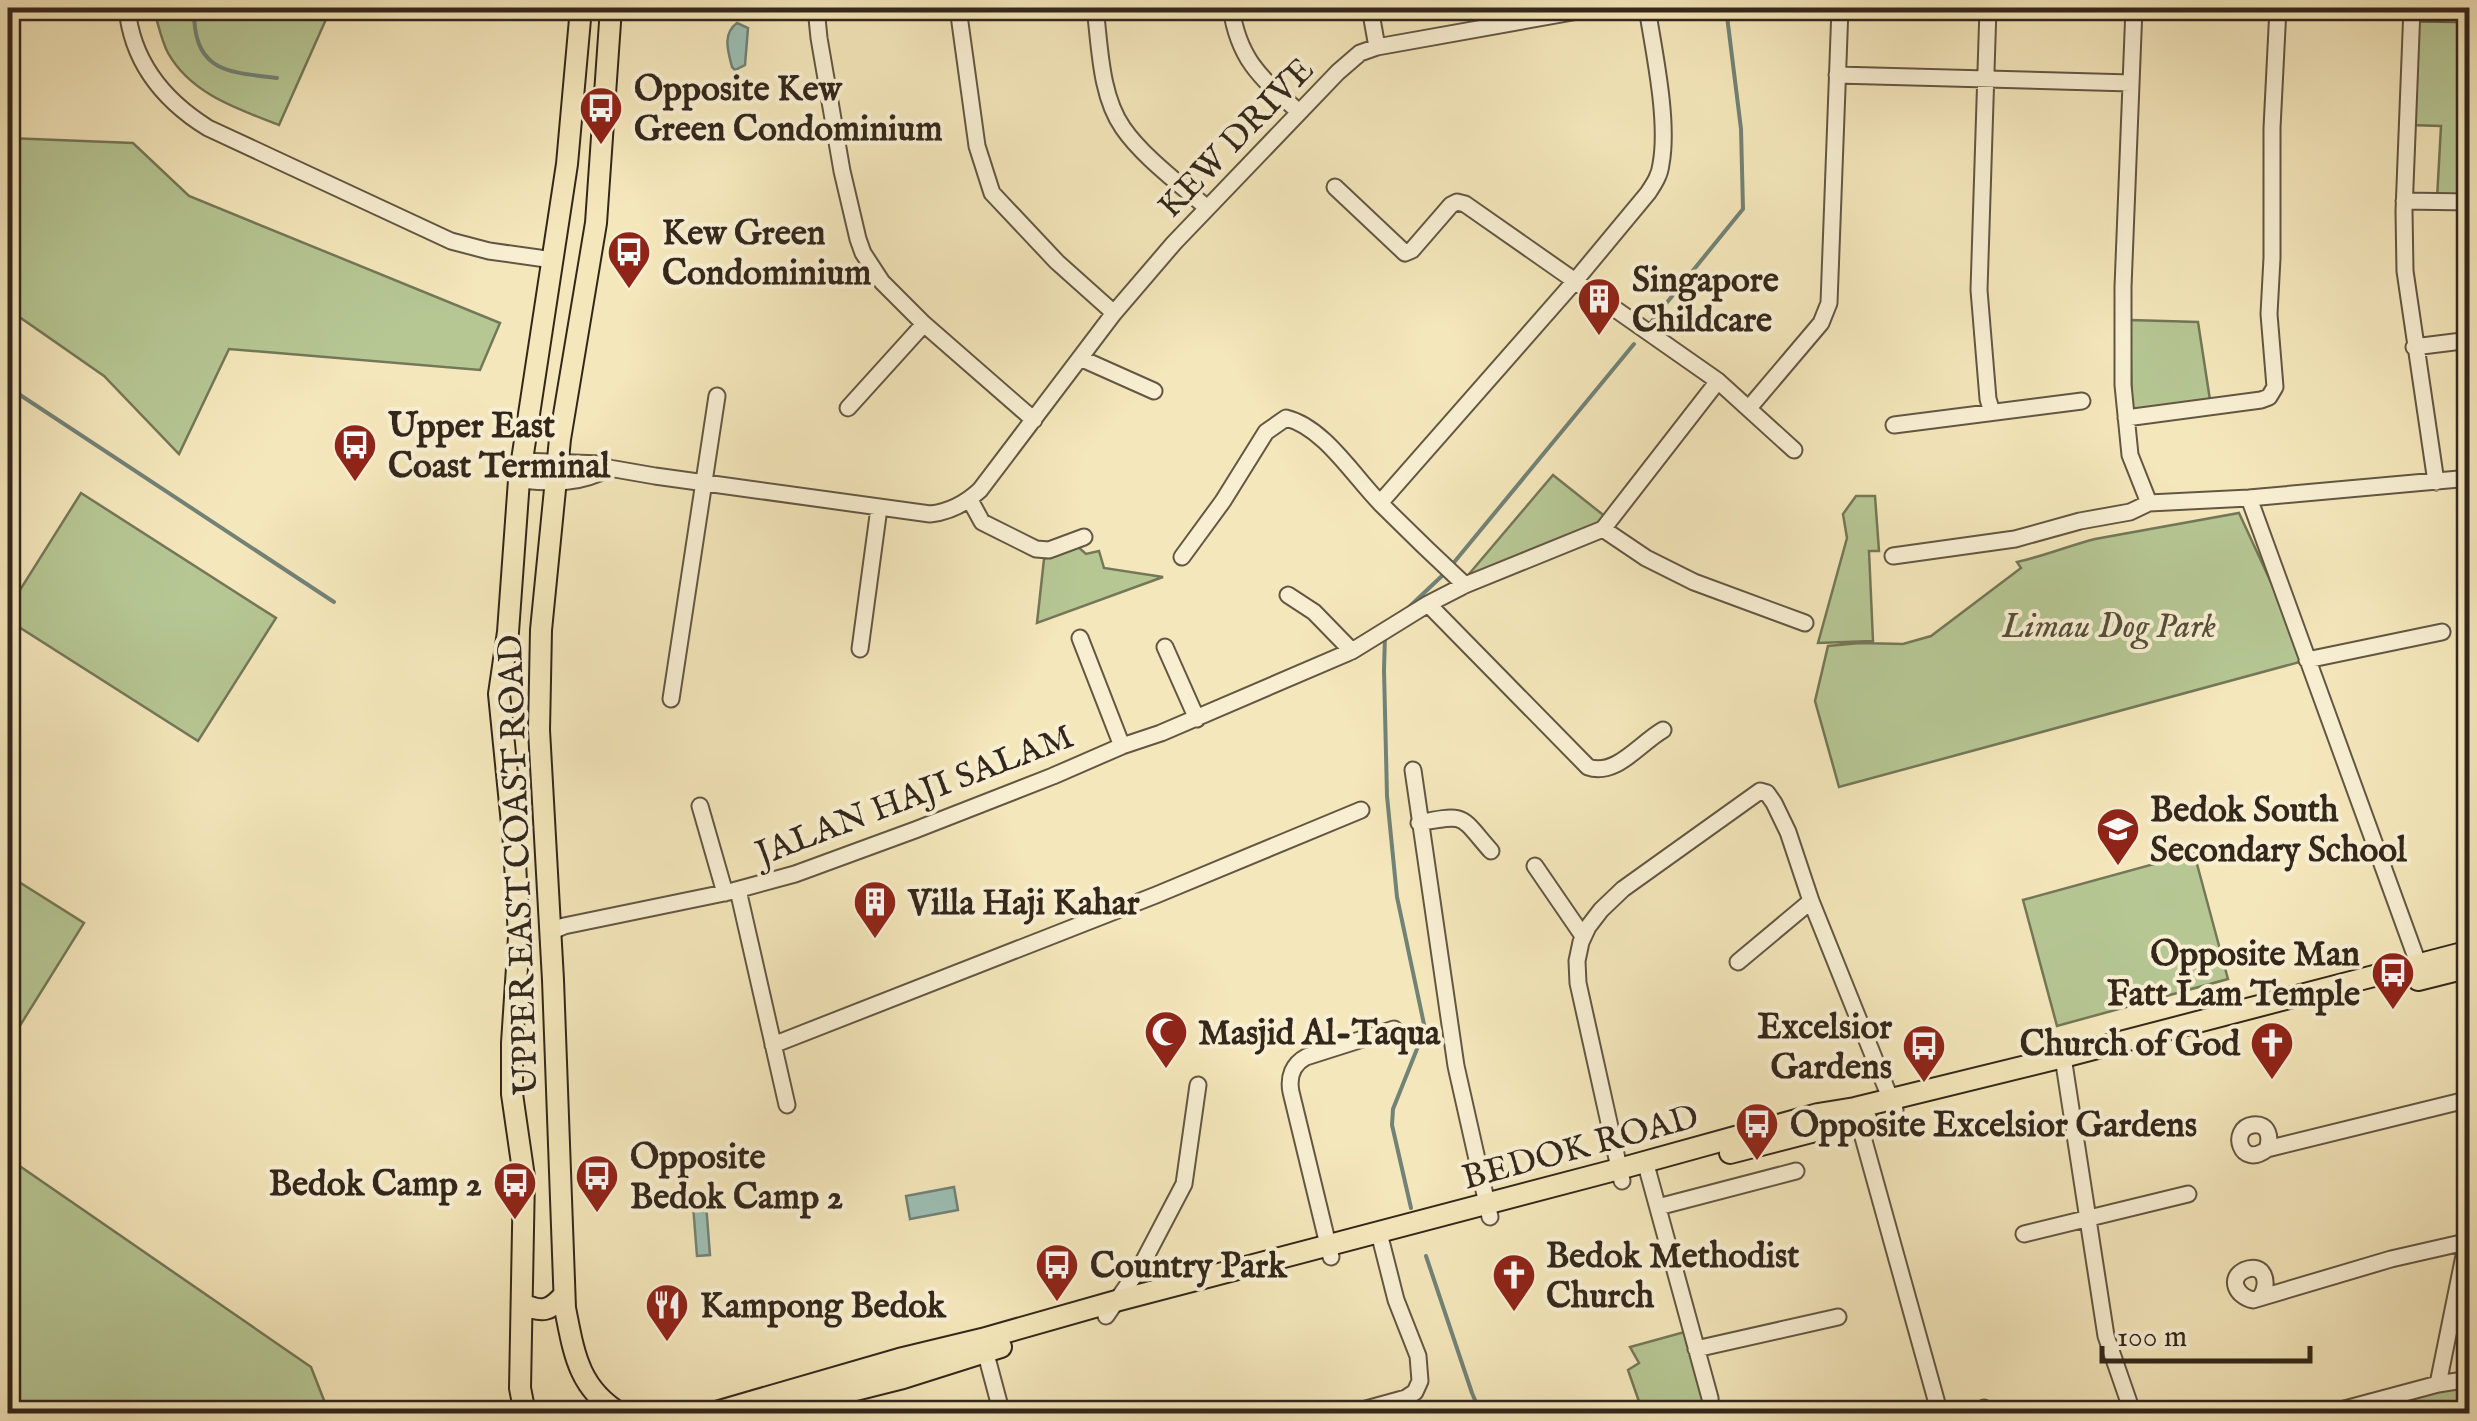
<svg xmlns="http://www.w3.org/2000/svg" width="2477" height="1421" viewBox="0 0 2477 1421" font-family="'IM FELL English',serif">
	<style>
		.green { fill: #b6c794; stroke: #747758; stroke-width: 2.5 }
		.water { fill: #9cbfb4; stroke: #728277; stroke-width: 2.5 }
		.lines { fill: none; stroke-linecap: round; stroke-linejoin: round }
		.stream { stroke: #728277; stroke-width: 4 }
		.minor-casing { stroke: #635743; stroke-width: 19 }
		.major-casing { stroke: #33271b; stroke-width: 24 }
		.minor { stroke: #f8efd3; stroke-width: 15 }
		.major { stroke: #f4e7bb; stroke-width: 20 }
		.labels { text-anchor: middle; stroke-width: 8; stroke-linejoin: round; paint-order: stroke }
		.poi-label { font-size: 35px; font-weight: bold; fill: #33271b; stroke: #f8efd3; text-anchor: start }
		.street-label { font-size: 35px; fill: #33271b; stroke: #f8efd3 }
		.park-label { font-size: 35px; font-style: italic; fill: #544f39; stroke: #f8efd3 }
	</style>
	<rect width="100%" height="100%" fill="#f4e7bb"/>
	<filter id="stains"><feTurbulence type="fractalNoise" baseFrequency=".002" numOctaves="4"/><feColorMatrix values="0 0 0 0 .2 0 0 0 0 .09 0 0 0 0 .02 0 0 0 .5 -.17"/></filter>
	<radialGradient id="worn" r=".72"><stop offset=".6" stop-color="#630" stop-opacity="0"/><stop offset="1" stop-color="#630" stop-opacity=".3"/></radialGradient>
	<!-- green -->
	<path class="green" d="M 153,8 L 331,8 L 279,125 C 238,109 191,94 168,53 C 161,40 158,22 153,8 Z
		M 2414,16 L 2469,17 L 2469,200 L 2437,199 L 2441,126 L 2410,125 Z
		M 8,138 L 133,143 L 189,196 L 500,323 L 480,370 L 229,349 L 179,454 L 104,376 L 8,309 Z
		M 2130,320 L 2198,322 L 2210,400 L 2132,410 Z
		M 1553,475 L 1607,518 L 1599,527 L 1476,580 L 1469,574 Z
		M 81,493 L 276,618 L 198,741 L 8,620 L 8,609 Z
		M 1856,496 L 1875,496 L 1879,551 L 1869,551 L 1873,641 L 1818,643 L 1847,538 L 1843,514 Z
		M 2239,513 L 2307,660 L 1839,787 L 1815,701 L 1828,646 L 1860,643 L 1903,644 L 1931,636 L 2021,568 L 2017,562 C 2044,556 2068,546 2095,539 Z
		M 1077,546 L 1086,554 L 1099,551 L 1104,568 L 1163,577 L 1037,623 L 1044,559 Z
		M 2194,853 L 2228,979 L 2057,1026 L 2023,900 Z
		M 8,875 L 84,923 L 16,1032 L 8,1026 Z
		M 8,1158 L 311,1367 L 329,1413 L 8,1413 Z
		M 1688,1331 L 1707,1413 L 1643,1413 L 1628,1370 L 1639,1363 L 1630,1347 Z
		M 2467,1379 L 2469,1413 L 2328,1414 Z"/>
	<!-- water -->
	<path class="water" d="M 737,23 L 748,28 L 745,65 L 735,70 L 732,67 C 728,51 722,34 737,23 Z
		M 954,1187 L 958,1210 L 910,1219 L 906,1196 Z
		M 706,1204 L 710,1255 L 697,1256 L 693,1205 Z"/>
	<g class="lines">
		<!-- stream -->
		<path class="stream" d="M 194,8 C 193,71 225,72 277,78
			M 1647,327 L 1743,209 L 1741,129 L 1726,8
			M 8,387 L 334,602
			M 1451,566 L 1634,344
			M 1408,608 L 1445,573
			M 1385,635 L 1384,670 L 1387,796 L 1397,897 L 1425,1029 L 1393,1109 L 1392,1125 L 1411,1208
			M 1426,1256 L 1472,1393 L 1481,1414"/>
		<!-- minor casing -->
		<g class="minor-casing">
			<path id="minor" d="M 127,8 C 132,61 163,100 208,128 L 451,241 L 489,251 L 553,260
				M 816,8 L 819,38 L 842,171 L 858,239 L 863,253 L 882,282 L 924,324 L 1034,420
				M 958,8 L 977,146 L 992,193 L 1057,262 L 1114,313
				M 1095,8 C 1100,46 1100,95 1123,128 C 1143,157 1180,184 1207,208
				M 1231,8 C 1239,60 1260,77 1299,112
				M 1370,8 L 1377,47
				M 1988,8 L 1979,290 L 1988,399 L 1992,412
				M 2134,8 L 2123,287 L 2123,385 L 2130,455 L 2149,503
				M 2412,8 L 2404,211 L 2405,271 L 2436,482
				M 2412,13 L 2470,14
				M 1837,75 L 2131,83
				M 1335,187 L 1405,253 L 1412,250 L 1451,205 L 1457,202 L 1465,204 L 1718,381 L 1794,450
				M 2404,201 L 2470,202
				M 2414,347 L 2470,340
				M 1080,358 L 1154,391
				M 848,408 L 924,324
				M 1749,408 L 1821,323 L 1829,303 L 1840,8
				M 2126,418 L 2261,400 L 2269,397 L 2275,387 L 2269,314 L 2272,258 L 2272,128 L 2278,8
				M 1894,425 L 2082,401
				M 522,461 L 601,464 L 609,468 L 655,476 L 930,514 C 950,512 965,504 980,490 L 1114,313 L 1174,243 L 1338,72 L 1360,53 L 1377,47 L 1595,8
				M 519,480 C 551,483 580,485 609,468
				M 2249,498 L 2422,974
				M 970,500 L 982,522 L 1036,549 L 1049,550 L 1084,537
				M 1380,503 L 1575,281 L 1648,193 C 1654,184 1660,175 1661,164 C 1669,121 1654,52 1647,8
				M 1603,529 L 1646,558 L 1694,582 L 1805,623
				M 1893,556 L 2015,539 L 2080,521 L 2130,512 L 2149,503 L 2249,498 L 2470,478
				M 1182,557 L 1223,501 L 1266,432 L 1286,418 C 1324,427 1354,477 1382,505 C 1409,532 1437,559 1465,585
				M 1288,595 L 1314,612 L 1352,651
				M 1428,604 L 1588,767 C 1616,777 1640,743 1663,730
				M 1080,638 L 1122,746
				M 1165,647 L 1197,719
				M 860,649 L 879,508
				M 2307,660 L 2442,632
				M 671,699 L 717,396
				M 1413,770 L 1456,1066 L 1490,1217
				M 700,806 L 725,893
				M 1419,823 C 1467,813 1460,816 1491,851
				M 1535,866 L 1583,936
				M 738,890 L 787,1105
				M 550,932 L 564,926 L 729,892 L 795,874 L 915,830 L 1053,776 L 1122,746 L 1161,733 L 1352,651 L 1428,604 L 1465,585 L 1603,529 L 1718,381
				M 1738,962 L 1811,901
				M 773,1045 L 1156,895 L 1361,810
				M 2063,1057 L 2106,1336 L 2133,1414
				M 1856,1112 L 1938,1407
				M 2267,1149 C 2271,1138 2269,1123 2253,1125 C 2229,1128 2240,1170 2267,1149 L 2470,1099
				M 1645,1161 L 1710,1398 L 1711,1414
				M 1622,1181 L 1578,983 L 1577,961 L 1581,942 L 1588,927 L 1601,910 L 1623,889 L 1760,791 L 1767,793 L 1774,803 L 1788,832 L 1811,901 L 1895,1110
				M 1658,1207 L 1796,1171
				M 2024,1234 L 2188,1194
				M 1331,1257 L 1291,1092 C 1288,1077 1293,1064 1306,1057 L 1394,1029
				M 2261,1296 C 2270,1283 2264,1262 2245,1270 C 2227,1278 2237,1297 2253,1300 L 2391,1259 L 2470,1241
				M 1106,1316 L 1141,1266 L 1184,1184 L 1198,1085
				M 983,1343 L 1002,1414
				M 1696,1349 L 1838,1317
				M 2438,1384 L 2468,1236
				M 1984,1408 L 1986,1414
				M 1348,1414 L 1406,1398 L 1415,1392 L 1420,1381 L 1418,1356 L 1396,1300 L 1379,1233
				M 2326,1414 L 2438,1384 L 2470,1379"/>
		</g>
		<!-- major casing -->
		<g class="major-casing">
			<path id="major" d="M 611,8 L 596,223 L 560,439 L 541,630 L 539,730 L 553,980 L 565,1308 C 574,1353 578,1388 621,1414
				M 2418,980 L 2470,967
				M 1730,1153 L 1866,1118
				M 523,1304 C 542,1313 550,1311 564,1295
				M 525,1414 L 520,1388 L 524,1177 L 512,1094 L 512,1043 L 519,937 L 514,844 L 499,694 L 508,632 L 519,480 L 567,164 L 581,8
				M 709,1414 L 899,1359 L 982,1339 L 1116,1301 L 1619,1169 L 1818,1114 L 1855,1108 L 2063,1057 L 2470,951
				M 760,1414 L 903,1378 L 1001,1347"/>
		</g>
		<!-- minor -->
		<use href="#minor" class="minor"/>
		<!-- major -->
		<use href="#major" class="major"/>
	</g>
	<!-- icons -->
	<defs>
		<g id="bus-pin" transform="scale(2.25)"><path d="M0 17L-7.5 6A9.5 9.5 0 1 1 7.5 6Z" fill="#8f2418" stroke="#f8efd3"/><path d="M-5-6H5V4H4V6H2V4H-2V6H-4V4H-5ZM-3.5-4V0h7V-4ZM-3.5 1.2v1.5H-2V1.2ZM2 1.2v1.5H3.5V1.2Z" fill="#fff"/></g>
		<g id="building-pin" transform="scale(2.25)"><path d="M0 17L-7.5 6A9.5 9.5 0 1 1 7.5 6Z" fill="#8f2418" stroke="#f8efd3"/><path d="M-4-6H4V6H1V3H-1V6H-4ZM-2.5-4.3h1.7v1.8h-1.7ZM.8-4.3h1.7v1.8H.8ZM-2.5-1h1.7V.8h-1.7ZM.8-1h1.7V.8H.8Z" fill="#fff"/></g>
		<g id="school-pin" transform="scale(2.25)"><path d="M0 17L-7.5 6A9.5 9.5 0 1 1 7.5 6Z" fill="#8f2418" stroke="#f8efd3"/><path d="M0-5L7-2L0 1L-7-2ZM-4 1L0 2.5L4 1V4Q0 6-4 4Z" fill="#fff"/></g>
		<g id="mosque-pin" transform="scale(2.25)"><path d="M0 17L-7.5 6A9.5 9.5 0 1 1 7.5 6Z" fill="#8f2418" stroke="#f8efd3"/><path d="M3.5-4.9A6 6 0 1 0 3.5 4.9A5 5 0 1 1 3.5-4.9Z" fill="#fff"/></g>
		<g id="church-pin" transform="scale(2.25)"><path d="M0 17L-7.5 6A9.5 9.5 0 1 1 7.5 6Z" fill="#8f2418" stroke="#f8efd3"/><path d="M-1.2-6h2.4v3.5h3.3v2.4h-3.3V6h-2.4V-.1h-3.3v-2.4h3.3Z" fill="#fff"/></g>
		<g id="restaurant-pin" transform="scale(2.25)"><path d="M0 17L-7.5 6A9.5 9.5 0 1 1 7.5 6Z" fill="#8f2418" stroke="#f8efd3"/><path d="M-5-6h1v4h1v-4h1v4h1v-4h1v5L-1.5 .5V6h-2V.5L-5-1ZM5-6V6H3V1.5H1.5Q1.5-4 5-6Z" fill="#fff"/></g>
	</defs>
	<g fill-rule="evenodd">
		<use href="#bus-pin" x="601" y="108"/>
		<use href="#bus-pin" x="629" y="252"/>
		<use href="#building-pin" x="1599" y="299"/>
		<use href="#bus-pin" x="355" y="445"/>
		<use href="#school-pin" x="2118" y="829"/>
		<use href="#building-pin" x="875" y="902"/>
		<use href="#bus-pin" x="2393" y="973"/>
		<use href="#mosque-pin" x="1166" y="1032"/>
		<use href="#church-pin" x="2272" y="1043"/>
		<use href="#bus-pin" x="1924" y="1046"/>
		<use href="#bus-pin" x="1757" y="1124"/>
		<use href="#bus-pin" x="597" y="1176"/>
		<use href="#bus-pin" x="515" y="1183"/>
		<use href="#bus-pin" x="1057" y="1265"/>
		<use href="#church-pin" x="1514" y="1275"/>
		<use href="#restaurant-pin" x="667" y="1305"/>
	</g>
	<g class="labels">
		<!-- poi labels -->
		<g class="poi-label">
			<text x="634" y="100">Opposite Kew<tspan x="634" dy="40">Green Condominium</tspan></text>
			<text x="662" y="244">Kew Green<tspan x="662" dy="40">Condominium</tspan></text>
			<text x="1632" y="291">Singapore<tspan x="1632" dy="40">Childcare</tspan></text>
			<text x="388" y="437">Upper East<tspan x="388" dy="40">Coast Terminal</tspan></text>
			<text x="2150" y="821">Bedok South<tspan x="2150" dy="40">Secondary School</tspan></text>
			<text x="908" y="914">Villa Haji Kahar</text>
			<text x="2360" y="965" text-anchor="end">Opposite Man<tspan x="2360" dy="40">Fatt Lam Temple</tspan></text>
			<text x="1892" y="1038" text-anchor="end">Excelsior<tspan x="1892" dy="40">Gardens</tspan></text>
			<text x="1198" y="1044">Masjid Al-Taqua</text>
			<text x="2240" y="1055" text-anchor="end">Church of God</text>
			<text x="1790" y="1136">Opposite Excelsior Gardens</text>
			<text x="630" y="1168">Opposite<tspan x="630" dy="40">Bedok Camp 2</tspan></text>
			<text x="482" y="1195" text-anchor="end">Bedok Camp 2</text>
			<text x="1546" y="1267">Bedok Methodist<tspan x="1546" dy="40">Church</tspan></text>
			<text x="1090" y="1277">Country Park</text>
			<text x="700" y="1317">Kampong Bedok</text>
		</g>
		<!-- street labels -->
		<g class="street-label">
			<text transform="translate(1235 137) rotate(-46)" y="12">KEW DRIVE</text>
			<text transform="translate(914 794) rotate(-21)" y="12">JALAN HAJI SALAM</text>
			<text transform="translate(517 865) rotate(-92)" y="12">UPPER EAST COAST ROAD</text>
			<text transform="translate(1580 1146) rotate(-15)" y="12">BEDOK ROAD</text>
		</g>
		<!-- park labels -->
		<g class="park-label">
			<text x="2109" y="637">Limau Dog Park</text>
		</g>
	</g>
	<!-- margin -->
	<rect width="2477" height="1421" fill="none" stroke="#f4e7bb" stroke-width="40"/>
	<rect x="10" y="10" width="2457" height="1401" fill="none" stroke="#33271b" stroke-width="5"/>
	<rect x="20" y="20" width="2437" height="1381" fill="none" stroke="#33271b" stroke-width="2.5"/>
	<!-- scale -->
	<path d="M2102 1346v15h208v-15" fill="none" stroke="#33271b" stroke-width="5"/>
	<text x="2117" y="1346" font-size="30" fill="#33271b" stroke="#f8efd3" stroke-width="8" paint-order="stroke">100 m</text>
	<rect width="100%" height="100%" filter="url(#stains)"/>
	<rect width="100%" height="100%" fill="url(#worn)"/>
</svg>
